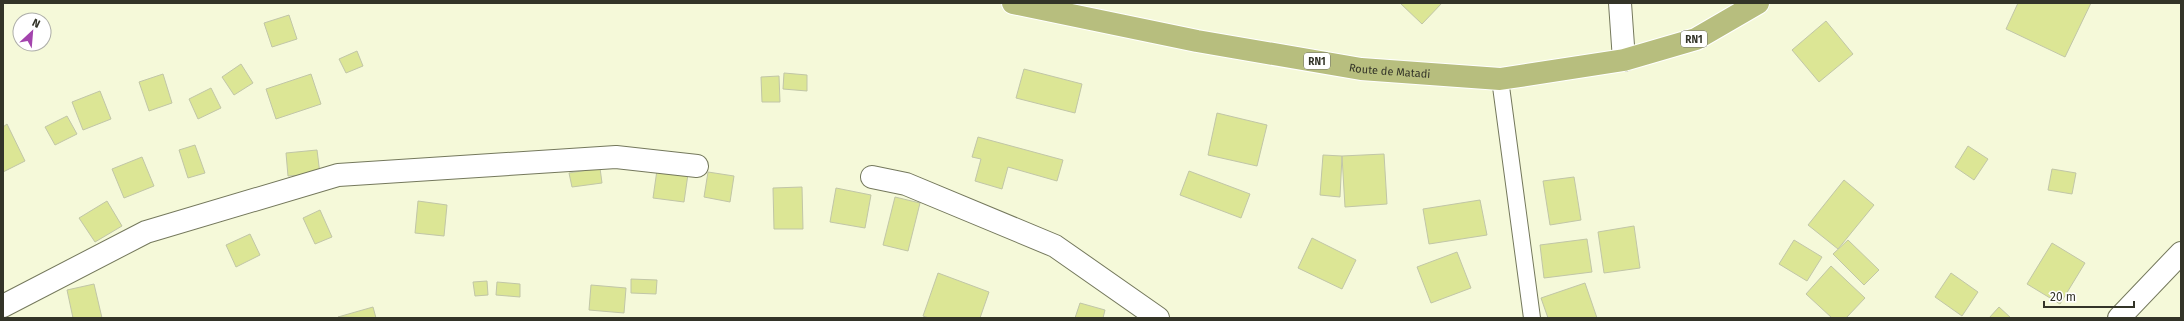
<svg xmlns="http://www.w3.org/2000/svg" width="2184" height="321" viewBox="0 0 2184 321" font-family="'Fira Sans',sans-serif">
	<style>
		.building { fill: #dce695; stroke: #c1c6a7 }
		.lines { fill: none; stroke-linecap: round; stroke-linejoin: round }
		.service-casing { stroke: #74785c; stroke-width: 18 }
		.minor-casing { stroke: #74785c; stroke-width: 24 }
		.trunk-casing { stroke: #fff; stroke-width: 24 }
		.service { stroke: #fff; stroke-width: 16 }
		.minor { stroke: #fff; stroke-width: 22 }
		.trunk { stroke: #b7be7e; stroke-width: 22 }
		.labels { text-anchor: middle; stroke-width: 3.5; stroke-linejoin: round; paint-order: stroke }
		.shield { fill: #fff; stroke: #707168; stroke-width: 1 }
		.shield-label { font-size: 10px; font-weight: bold; fill: #333428 }
		.street-label { font-size: 11px; fill: #333428; stroke: #fff }
	</style>
	<rect width="100%" height="100%" fill="#f5f9d9"/>
	<!-- building -->
	<path class="building" d="M 1400,3 L 1442,3 L 1422,24 Z
		M 2018,3 L 2091,3 L 2065,57 L 2006,29 Z
		M 289,15 L 297,39 L 272,47 L 264,23 Z
		M 1826,21 L 1853,54 L 1819,82 L 1792,50 Z
		M 357,51 L 363,66 L 346,73 L 339,59 Z
		M 241,64 L 253,83 L 234,95 L 222,77 Z
		M 1024,69 L 1082,84 L 1075,113 L 1016,98 Z
		M 784,73 L 807,75 L 807,91 L 783,89 Z
		M 163,74 L 172,103 L 149,111 L 139,82 Z
		M 311,74 L 321,104 L 276,119 L 266,89 Z
		M 779,76 L 780,102 L 762,102 L 761,77 Z
		M 211,88 L 221,108 L 198,119 L 189,99 Z
		M 100,91 L 111,119 L 83,130 L 72,102 Z
		M 1217,113 L 1267,125 L 1257,166 L 1208,155 Z
		M 67,116 L 77,134 L 55,145 L 45,127 Z
		M 7,124 L 25,161 L 3,172 L 3,127 Z
		M 978,137 L 1063,160 L 1057,181 L 1008,167 L 1002,189 L 975,181 L 981,159 L 972,157 Z
		M 195,145 L 205,173 L 188,178 L 179,150 Z
		M 1968,146 L 1988,159 L 1974,180 L 1955,167 Z
		M 317,150 L 320,174 L 288,176 L 286,153 Z
		M 1384,154 L 1387,204 L 1345,207 L 1342,156 Z
		M 1323,155 L 1342,156 L 1340,197 L 1320,195 Z
		M 142,157 L 154,186 L 124,198 L 112,169 Z
		M 600,168 L 602,183 L 572,187 L 569,173 Z
		M 2052,169 L 2076,173 L 2072,194 L 2048,190 Z
		M 657,170 L 688,174 L 684,202 L 653,198 Z
		M 1189,171 L 1250,194 L 1241,218 L 1180,195 Z
		M 708,172 L 734,176 L 730,202 L 704,197 Z
		M 1574,177 L 1581,220 L 1550,225 L 1543,181 Z
		M 1844,180 L 1874,205 L 1838,249 L 1808,225 Z
		M 802,187 L 803,229 L 774,229 L 773,188 Z
		M 836,188 L 871,195 L 865,228 L 830,222 Z
		M 895,197 L 920,203 L 908,251 L 883,245 Z
		M 1480,200 L 1487,235 L 1429,244 L 1423,209 Z
		M 107,201 L 122,226 L 95,242 L 79,218 Z
		M 418,201 L 447,205 L 444,236 L 415,233 Z
		M 320,210 L 332,237 L 315,244 L 303,218 Z
		M 1634,226 L 1640,268 L 1604,273 L 1598,232 Z
		M 250,234 L 260,255 L 236,267 L 226,245 Z
		M 1312,238 L 1356,260 L 1342,289 L 1298,268 Z
		M 1587,239 L 1592,272 L 1544,278 L 1540,245 Z
		M 1794,240 L 1822,257 L 1807,281 L 1779,264 Z
		M 1848,240 L 1879,270 L 1864,285 L 1833,254 Z
		M 2052,243 L 2085,263 L 2060,304 L 2027,284 Z
		M 1457,252 L 1471,288 L 1431,303 L 1417,267 Z
		M 1831,266 L 1865,298 L 1846,318 L 1832,318 L 1806,294 Z
		M 938,273 L 989,292 L 980,318 L 929,318 L 923,316 Z
		M 1951,273 L 1978,292 L 1962,316 L 1935,297 Z
		M 631,279 L 657,280 L 656,294 L 631,293 Z
		M 487,281 L 488,295 L 475,296 L 473,282 Z
		M 497,282 L 520,284 L 520,297 L 496,295 Z
		M 1585,283 L 1597,318 L 1548,318 L 1541,298 Z
		M 94,284 L 102,318 L 73,318 L 67,290 Z
		M 591,285 L 626,288 L 624,313 L 589,310 Z
		M 1080,303 L 1105,310 L 1103,318 L 1075,318 Z
		M 373,307 L 376,318 L 338,317 Z
		M 1999,307 L 2011,318 L 1989,318 Z"/>
	<g class="lines">
		<!-- service casing -->
		<g class="service-casing">
			<path id="service" d="M 1500,79 L 1532,318"/>
		</g>
		<!-- minor casing -->
		<g class="minor-casing">
			<path id="minor" d="M 1620,3 L 1624,60
				M 872,177 L 906,184 L 1055,246 L 1158,318
				M 3,306 L 146,232 L 338,175 L 616,157 L 697,166
				M 2119,318 L 2181,253"/>
		</g>
		<!-- trunk casing -->
		<g class="trunk-casing">
			<g id="trunk">
				<path id="s1" d="M 1013,3 L 1197,41 L 1361,69 L 1500,79 L 1624,60 L 1696,39 L 1758,3"/>
			</g>
		</g>
		<!-- service -->
		<use href="#service" class="service"/>
		<!-- minor -->
		<use href="#minor" class="minor"/>
		<!-- trunk -->
		<use href="#trunk" class="trunk"/>
	</g>
	<g class="labels">
		<!-- shield labels -->
		<g class="shield">
			<rect x="1681" y="31" width="26" height="16" rx="3"/>
			<rect x="1304" y="53" width="26" height="16" rx="3"/>
		</g>
		<g class="shield-label">
			<text x="1694" y="43">RN1</text>
			<text x="1317" y="65">RN1</text>
		</g>
		<!-- street labels -->
		<g class="street-label">
			<text dy="4" stroke="none"><textPath href="#s1" startOffset="383">Route de Matadi</textPath></text>
		</g>
	</g>
	<!-- border -->
	<rect width="2184" height="321" fill="none" stroke="#333428" stroke-width="8"/>
	<!-- north arrow -->
	<g transform="translate(32 32) rotate(26)"><circle r="19" fill="#ffffff" stroke="#adaea9"/>
	<path d="M0-3L7 15L0 10L-7 15Z" fill="#a344ad"/>
	<text y="-6" font-size="11" font-weight="bold" text-anchor="middle" fill="#333428">N</text>
	</g>
	<!-- scale -->
	<path d="M2044 301v6h90v-6" fill="none" stroke="#333428" stroke-width="2"/>
	<text x="2050" y="301" font-size="12" fill="#333428" stroke="#ffffff" stroke-width="3" paint-order="stroke">20 m</text>
</svg>
